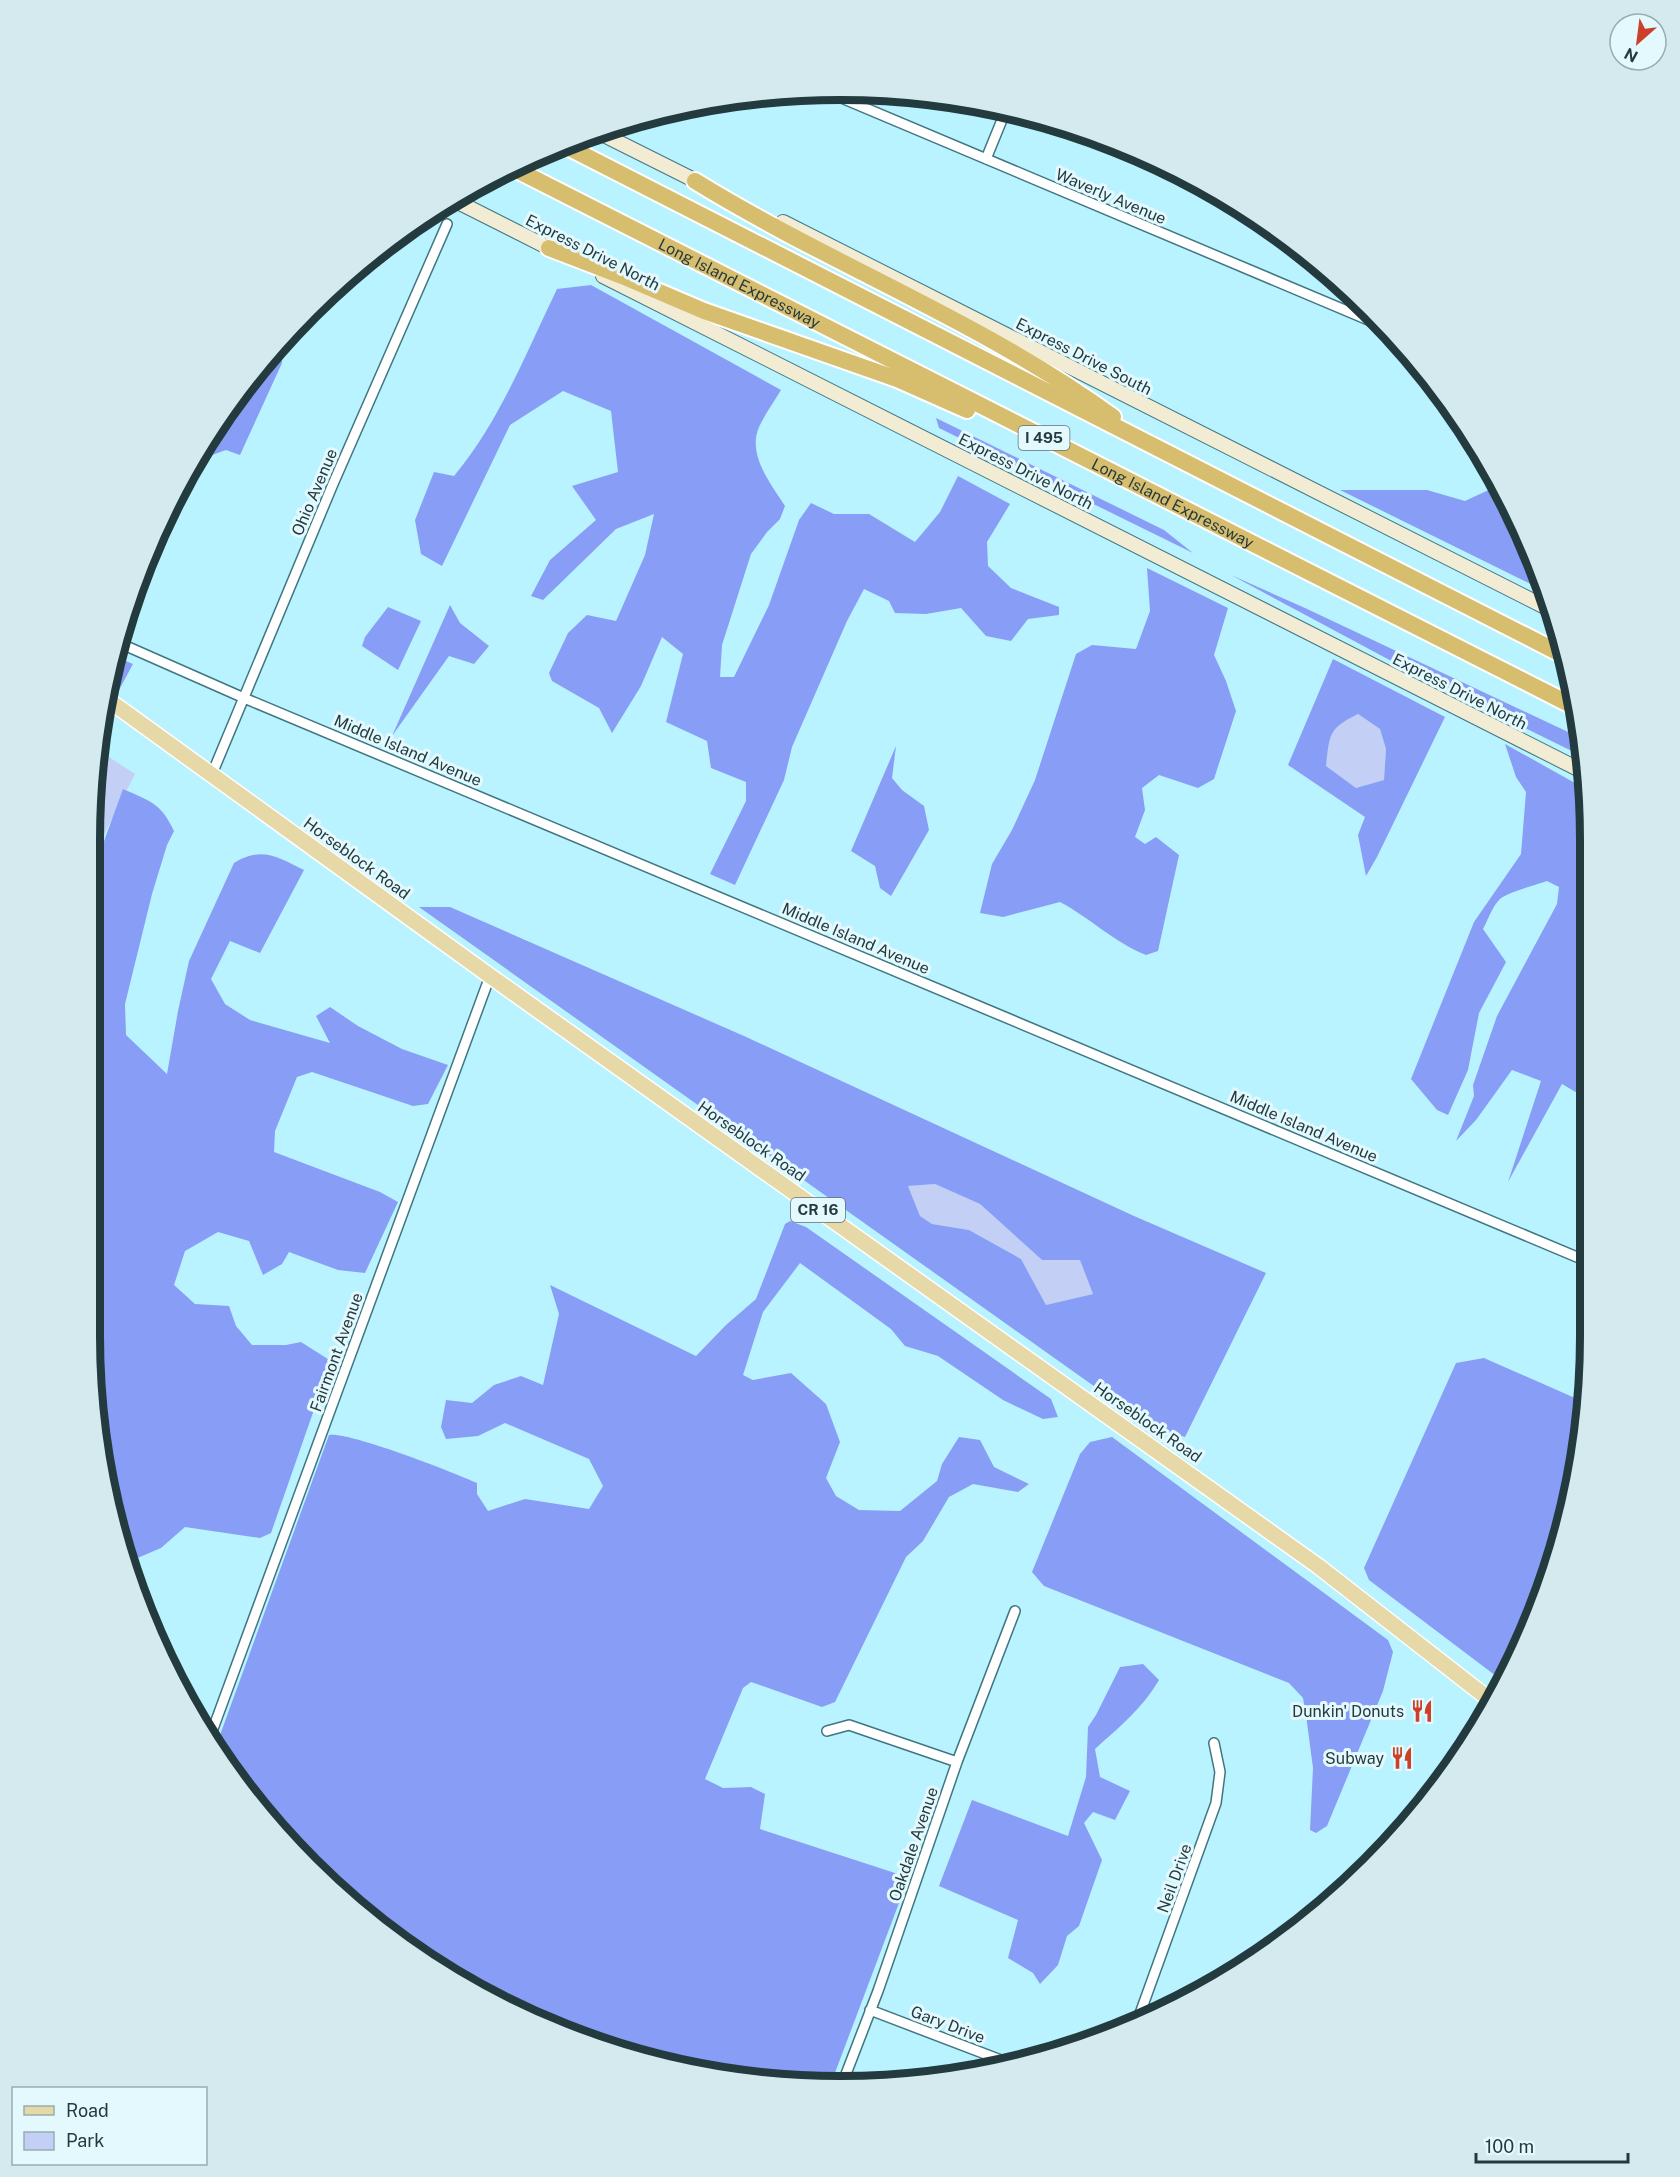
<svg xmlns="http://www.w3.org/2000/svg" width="1680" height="2177" viewBox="0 0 1680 2177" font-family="'Public Sans',sans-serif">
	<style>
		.green { fill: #c3cff5 }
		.forest { fill: #889ef6; fill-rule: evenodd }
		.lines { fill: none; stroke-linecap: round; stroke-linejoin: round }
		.minor-casing { stroke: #407681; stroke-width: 12 }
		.secondary-casing { stroke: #407681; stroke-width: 16 }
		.primary-casing { stroke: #fff; stroke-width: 18 }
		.motorway-casing { stroke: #fff; stroke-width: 20 }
		.minor { stroke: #fff; stroke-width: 9 }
		.secondary { stroke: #f3ecd4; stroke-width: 14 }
		.primary { stroke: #e7d8a8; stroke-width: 15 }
		.motorway { stroke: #d7be6e; stroke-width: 16 }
		.labels { text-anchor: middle; stroke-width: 6; stroke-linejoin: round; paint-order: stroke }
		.shield { fill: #e3f9fe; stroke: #5d7378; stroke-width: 1.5 }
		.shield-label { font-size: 15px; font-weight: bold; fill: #233a3f }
		.street-label { font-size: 16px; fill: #233a3f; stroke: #e3f9fe }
		.poi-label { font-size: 16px; fill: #233a3f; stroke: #e3f9fe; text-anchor: end }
		.rim { fill: none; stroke: #233a3f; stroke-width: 8 }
	</style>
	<rect width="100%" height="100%" fill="#b9f3ff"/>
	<!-- green -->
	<path class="green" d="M 1358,714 L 1380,729 L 1386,749 L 1384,780 L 1356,788 L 1326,766 C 1330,734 1328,729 1358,714 Z
		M 98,750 L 135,774 L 91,860 L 92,791 Z
		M 935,1184 L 980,1204 L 1042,1260 L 1081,1260 L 1093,1294 L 1046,1305 L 1021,1259 L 969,1230 L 932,1224 L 920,1216 L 908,1186 Z"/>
	<!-- forest -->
	<path class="forest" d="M 591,285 L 781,390 C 774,402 765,414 759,427 C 747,455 771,484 785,506 L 780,519 L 767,532 L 751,554 L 722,645 L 720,677 L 734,677 L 769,605 L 799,520 L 811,503 L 834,514 L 869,514 L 915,542 L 940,512 L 958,476 L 1010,504 L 987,542 L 988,566 L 1011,588 L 1059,607 L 1059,615 L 1028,619 L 1011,641 L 986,636 L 961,608 L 926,614 L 895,613 L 889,601 L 864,589 L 847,621 L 792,747 L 784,780 L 735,885 L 710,874 L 746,801 L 746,782 L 711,768 L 707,741 L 666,722 L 683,654 L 662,637 L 641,686 L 612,733 L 599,708 L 552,681 L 549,673 L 568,633 L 587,615 L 616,621 L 645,555 L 654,514 L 616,529 L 543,600 L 531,596 L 550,560 L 596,520 L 572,486 L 618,472 L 611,411 L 563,391 L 510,425 L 442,566 L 421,554 L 415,520 L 434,472 L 454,476 C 500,421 526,353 557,289 Z
		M 280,344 L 282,363 L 240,455 L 226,450 L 198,460 L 137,613 L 126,618 L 168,508 L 245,384 Z
		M 936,418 L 1164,530 L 1193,553 L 939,428 Z
		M 1495,487 L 1547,592 L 1340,490 L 1427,490 L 1465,501 Z
		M 1147,568 L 1228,608 L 1214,655 L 1226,681 L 1236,711 L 1214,779 L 1198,788 L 1159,775 L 1142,788 L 1145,810 L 1135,837 L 1145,844 L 1156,837 L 1179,855 L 1158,951 L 1146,955 C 1114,942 1090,918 1060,902 L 1003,917 L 980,913 L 992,864 L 1012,830 L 1035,780 L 1076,654 L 1092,645 L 1136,649 L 1150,611 Z
		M 1231,575 L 1305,608 L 1583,739 L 1584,757 L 1425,679 Z
		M 450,605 L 460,623 L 489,646 L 474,664 L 449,656 L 392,736 Z
		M 388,607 L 421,621 L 398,670 L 362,646 L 365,637 Z
		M 114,656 L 133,664 L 119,690 L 110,683 Z
		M 1333,659 L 1445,717 L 1377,857 L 1366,876 L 1358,835 L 1365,817 L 1288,765 ZM 1358,714 L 1380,729 L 1386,749 L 1384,780 L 1356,788 L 1326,766 C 1330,734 1328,729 1358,714 Z
		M 1505,744 L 1584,788 L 1584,1097 L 1562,1084 L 1508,1182 L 1541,1081 L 1512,1070 L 1476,1120 L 1456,1141 L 1474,1096 L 1473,1085 L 1497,1016 L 1557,904 L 1559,887 L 1547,881 C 1536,885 1504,893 1499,900 C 1492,907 1488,920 1483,929 L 1506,962 L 1479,1013 L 1468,1070 L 1448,1115 L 1437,1110 L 1411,1079 L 1474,922 L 1521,854 L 1526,792 L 1516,777 Z
		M 896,746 L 892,778 L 902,790 L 924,806 L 929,830 L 891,896 L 880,888 L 875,866 L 851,851 Z
		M 123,789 C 150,801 161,803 174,831 L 167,845 L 152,894 L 125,1004 L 126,1035 L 167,1074 L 178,1011 L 189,961 L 234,863 C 262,846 277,857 304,870 L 260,953 L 230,941 L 211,979 L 225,1004 L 250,1020 L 330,1043 L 316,1016 L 330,1007 L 358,1026 L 402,1049 L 448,1065 L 428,1104 L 413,1106 L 312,1072 L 297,1077 L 275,1131 L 274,1152 L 380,1192 L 398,1202 L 365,1273 L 338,1270 L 289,1252 L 282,1264 L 263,1275 L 249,1241 L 218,1232 L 185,1251 L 174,1285 L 195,1304 L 229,1306 L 236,1326 L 252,1345 L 286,1345 L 301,1342 L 331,1361 L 271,1533 L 260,1538 L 185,1527 L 161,1548 L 128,1562 L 116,1531 L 90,1337 L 91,877 Z
		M 450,907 L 744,1036 L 1134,1216 L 1266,1273 L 1185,1437 L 1153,1428 L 419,907 ZM 935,1184 L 980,1204 L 1042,1260 L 1080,1260 L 1093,1294 L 1046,1305 L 1021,1259 L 969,1230 L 932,1224 L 920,1216 L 908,1186 Z
		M 790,1221 L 806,1227 L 1051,1399 L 1058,1417 L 1043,1419 L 1003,1400 L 938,1356 L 905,1346 L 891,1329 L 800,1263 L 763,1312 L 743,1375 L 753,1380 L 791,1373 L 826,1404 L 840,1442 L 826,1478 L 836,1496 L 859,1510 L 900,1511 L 937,1481 L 942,1464 L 959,1437 L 980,1440 L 994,1467 L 1029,1484 L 1018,1492 L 973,1484 L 949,1497 L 923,1541 L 906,1557 L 835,1702 L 822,1707 L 751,1682 L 743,1688 L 705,1779 L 723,1788 L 751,1787 L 765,1794 L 760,1829 L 895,1873 L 905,1887 L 830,2086 L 646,2062 L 465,1987 L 310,1868 L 216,1746 L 329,1435 C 348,1431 455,1473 477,1483 L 477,1494 L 488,1511 L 525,1499 L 589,1509 L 603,1486 L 589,1459 L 505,1423 L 478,1436 L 446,1439 L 441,1427 L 446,1400 L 472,1403 L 494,1385 L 521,1376 L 543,1385 L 559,1314 L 550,1285 L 696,1356 L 726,1325 L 756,1299 L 785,1224 Z
		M 1484,1358 L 1584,1402 L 1584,1435 L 1550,1578 L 1500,1679 L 1369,1580 L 1364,1568 L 1456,1363 Z
		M 1112,1437 L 1388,1640 L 1393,1652 L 1383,1691 L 1327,1826 L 1316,1833 L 1310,1830 L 1313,1768 L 1306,1715 L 1303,1698 L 1289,1683 L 1044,1586 L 1032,1572 L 1080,1454 L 1090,1442 Z
		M 1143,1664 L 1159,1680 C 1143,1708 1119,1727 1095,1749 L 1100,1777 L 1130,1791 L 1115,1820 L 1093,1812 L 1084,1823 L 1102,1860 L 1079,1926 L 1067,1936 L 1058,1965 L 1040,1984 L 1033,1973 L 1008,1958 L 1018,1920 L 939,1886 L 972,1800 L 1068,1836 L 1086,1777 L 1088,1727 L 1096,1715 L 1120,1667 Z"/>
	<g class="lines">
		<!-- minor casing -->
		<g class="minor-casing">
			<path id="minor" d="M 825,91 L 1385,327
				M 986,159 L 1006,110
				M 117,642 L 244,698 L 1584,1260
				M 212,774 L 333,484 L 447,224
				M 827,1731 L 849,1725 L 957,1762
				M 210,1737 L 490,976
				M 870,2010 L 1014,2065
				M 1138,2019 L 1216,1803 L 1220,1772 L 1214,1743
				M 841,2087 L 878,1991 L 957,1762 L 1015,1611"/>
		</g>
		<!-- secondary casing -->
		<g class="secondary-casing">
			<path id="secondary" d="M 600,133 L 704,185
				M 454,200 L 557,252
				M 783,222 L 1553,611
				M 603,276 L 1584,772"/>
		</g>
		<!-- primary casing -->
		<g class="primary-casing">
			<path id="primary" d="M 107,699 L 490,976 L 1318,1566 L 1490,1700"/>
		</g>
		<!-- motorway casing -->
		<g class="motorway-casing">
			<g id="motorway">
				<path d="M 562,144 L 1563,655"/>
				<path id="s1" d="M 513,168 L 1575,707"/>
				<path d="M 695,181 C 831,265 983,322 1113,417"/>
				<path d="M 549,248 L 622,276 L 704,311 L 897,379 L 967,410"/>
			</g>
		</g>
		<!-- minor -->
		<use href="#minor" class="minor"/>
		<!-- secondary -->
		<use href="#secondary" class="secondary"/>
		<!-- primary -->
		<use href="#primary" class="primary"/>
		<!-- motorway -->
		<use href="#motorway" class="motorway"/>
	</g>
	<!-- icons -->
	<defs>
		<g id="restaurant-bare" transform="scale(1.8)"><path d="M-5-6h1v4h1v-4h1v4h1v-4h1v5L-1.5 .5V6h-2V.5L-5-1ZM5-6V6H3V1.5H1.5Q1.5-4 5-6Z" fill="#cc4029" stroke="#e3f9fe" stroke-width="2.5" paint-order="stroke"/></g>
	</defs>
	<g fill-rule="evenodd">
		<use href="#restaurant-bare" x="1422" y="1711"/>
		<use href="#restaurant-bare" x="1402" y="1758"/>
	</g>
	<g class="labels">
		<!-- shield labels -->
		<g class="shield">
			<rect x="1018.5" y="426" width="51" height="24" rx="4.5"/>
			<rect x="791" y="1198" width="54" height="24" rx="4.5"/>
		</g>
		<g class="shield-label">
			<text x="1044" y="443">I 495</text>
			<text x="818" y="1215">CR 16</text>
		</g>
		<!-- street labels -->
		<g class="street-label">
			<text transform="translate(1111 196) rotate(23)" y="6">Waverly Avenue</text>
			<text transform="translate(593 252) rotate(27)" y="6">Express Drive North</text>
			<text dy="6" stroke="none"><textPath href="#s1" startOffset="254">Long Island Expressway</textPath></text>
			<text transform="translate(1084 356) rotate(27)" y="6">Express Drive South</text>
			<text transform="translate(1026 471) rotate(27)" y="6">Express Drive North</text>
			<text transform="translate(314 492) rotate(-67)" y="6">Ohio Avenue</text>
			<text dy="6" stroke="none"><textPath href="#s1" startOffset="740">Long Island Expressway</textPath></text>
			<text transform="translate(1460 691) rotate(27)" y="6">Express Drive North</text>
			<text transform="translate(408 750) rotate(23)" y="6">Middle Island Avenue</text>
			<text transform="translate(357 858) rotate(36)" y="6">Horseblock Road</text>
			<text transform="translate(856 938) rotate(23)" y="6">Middle Island Avenue</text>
			<text transform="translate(1304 1126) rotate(23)" y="6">Middle Island Avenue</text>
			<text transform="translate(752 1141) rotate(35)" y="6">Horseblock Road</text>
			<text transform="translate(336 1352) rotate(-70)" y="6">Fairmont Avenue</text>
			<text transform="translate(1148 1422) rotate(35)" y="6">Horseblock Road</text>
			<text transform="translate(913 1844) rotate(-71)" y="6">Oakdale Avenue</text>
			<text transform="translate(1174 1878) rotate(-70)" y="6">Neil Drive</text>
			<text transform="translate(948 2024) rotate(21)" y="6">Gary Drive</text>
		</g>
		<!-- poi labels -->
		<g class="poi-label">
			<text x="1404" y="1717">Dunkin' Donuts</text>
			<text x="1384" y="1764">Subway</text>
		</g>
	</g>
	<!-- crop -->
	<path d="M0 0H1680V2177H0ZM840 100H840A740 740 0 0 1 1580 840V1336A740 740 0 0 1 840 2076H840A740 740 0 0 1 100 1336V840A740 740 0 0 1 840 100Z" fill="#d4eaef" fill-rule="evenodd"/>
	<path class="rim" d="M840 100H840A740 740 0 0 1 1580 840V1336A740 740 0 0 1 840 2076H840A740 740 0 0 1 100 1336V840A740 740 0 0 1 840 100Z"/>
	<!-- legend -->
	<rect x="12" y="2087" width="195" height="78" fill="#e3f9fe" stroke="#96adb2" stroke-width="1.5"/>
	<rect x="24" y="2106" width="30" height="9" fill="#e7d8a8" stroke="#96adb2" stroke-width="1.5"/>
	<text x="66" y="2117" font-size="18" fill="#233a3f">Road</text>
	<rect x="24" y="2132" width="30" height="18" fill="#c3cff5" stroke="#96adb2" stroke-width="1.5"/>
	<text x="66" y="2147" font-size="18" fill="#233a3f">Park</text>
	<!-- north arrow -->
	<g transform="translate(1638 42) rotate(208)"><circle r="28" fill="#e3f9fe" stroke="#96adb2" stroke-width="1.5"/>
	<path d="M0-4.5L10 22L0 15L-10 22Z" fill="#cc4029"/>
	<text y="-9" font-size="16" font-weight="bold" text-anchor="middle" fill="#233a3f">N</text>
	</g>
	<!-- scale -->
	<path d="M1476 2153v9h152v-9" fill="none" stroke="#233a3f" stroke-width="3"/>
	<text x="1485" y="2153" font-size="18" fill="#233a3f" stroke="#e3f9fe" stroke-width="4.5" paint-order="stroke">100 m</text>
</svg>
